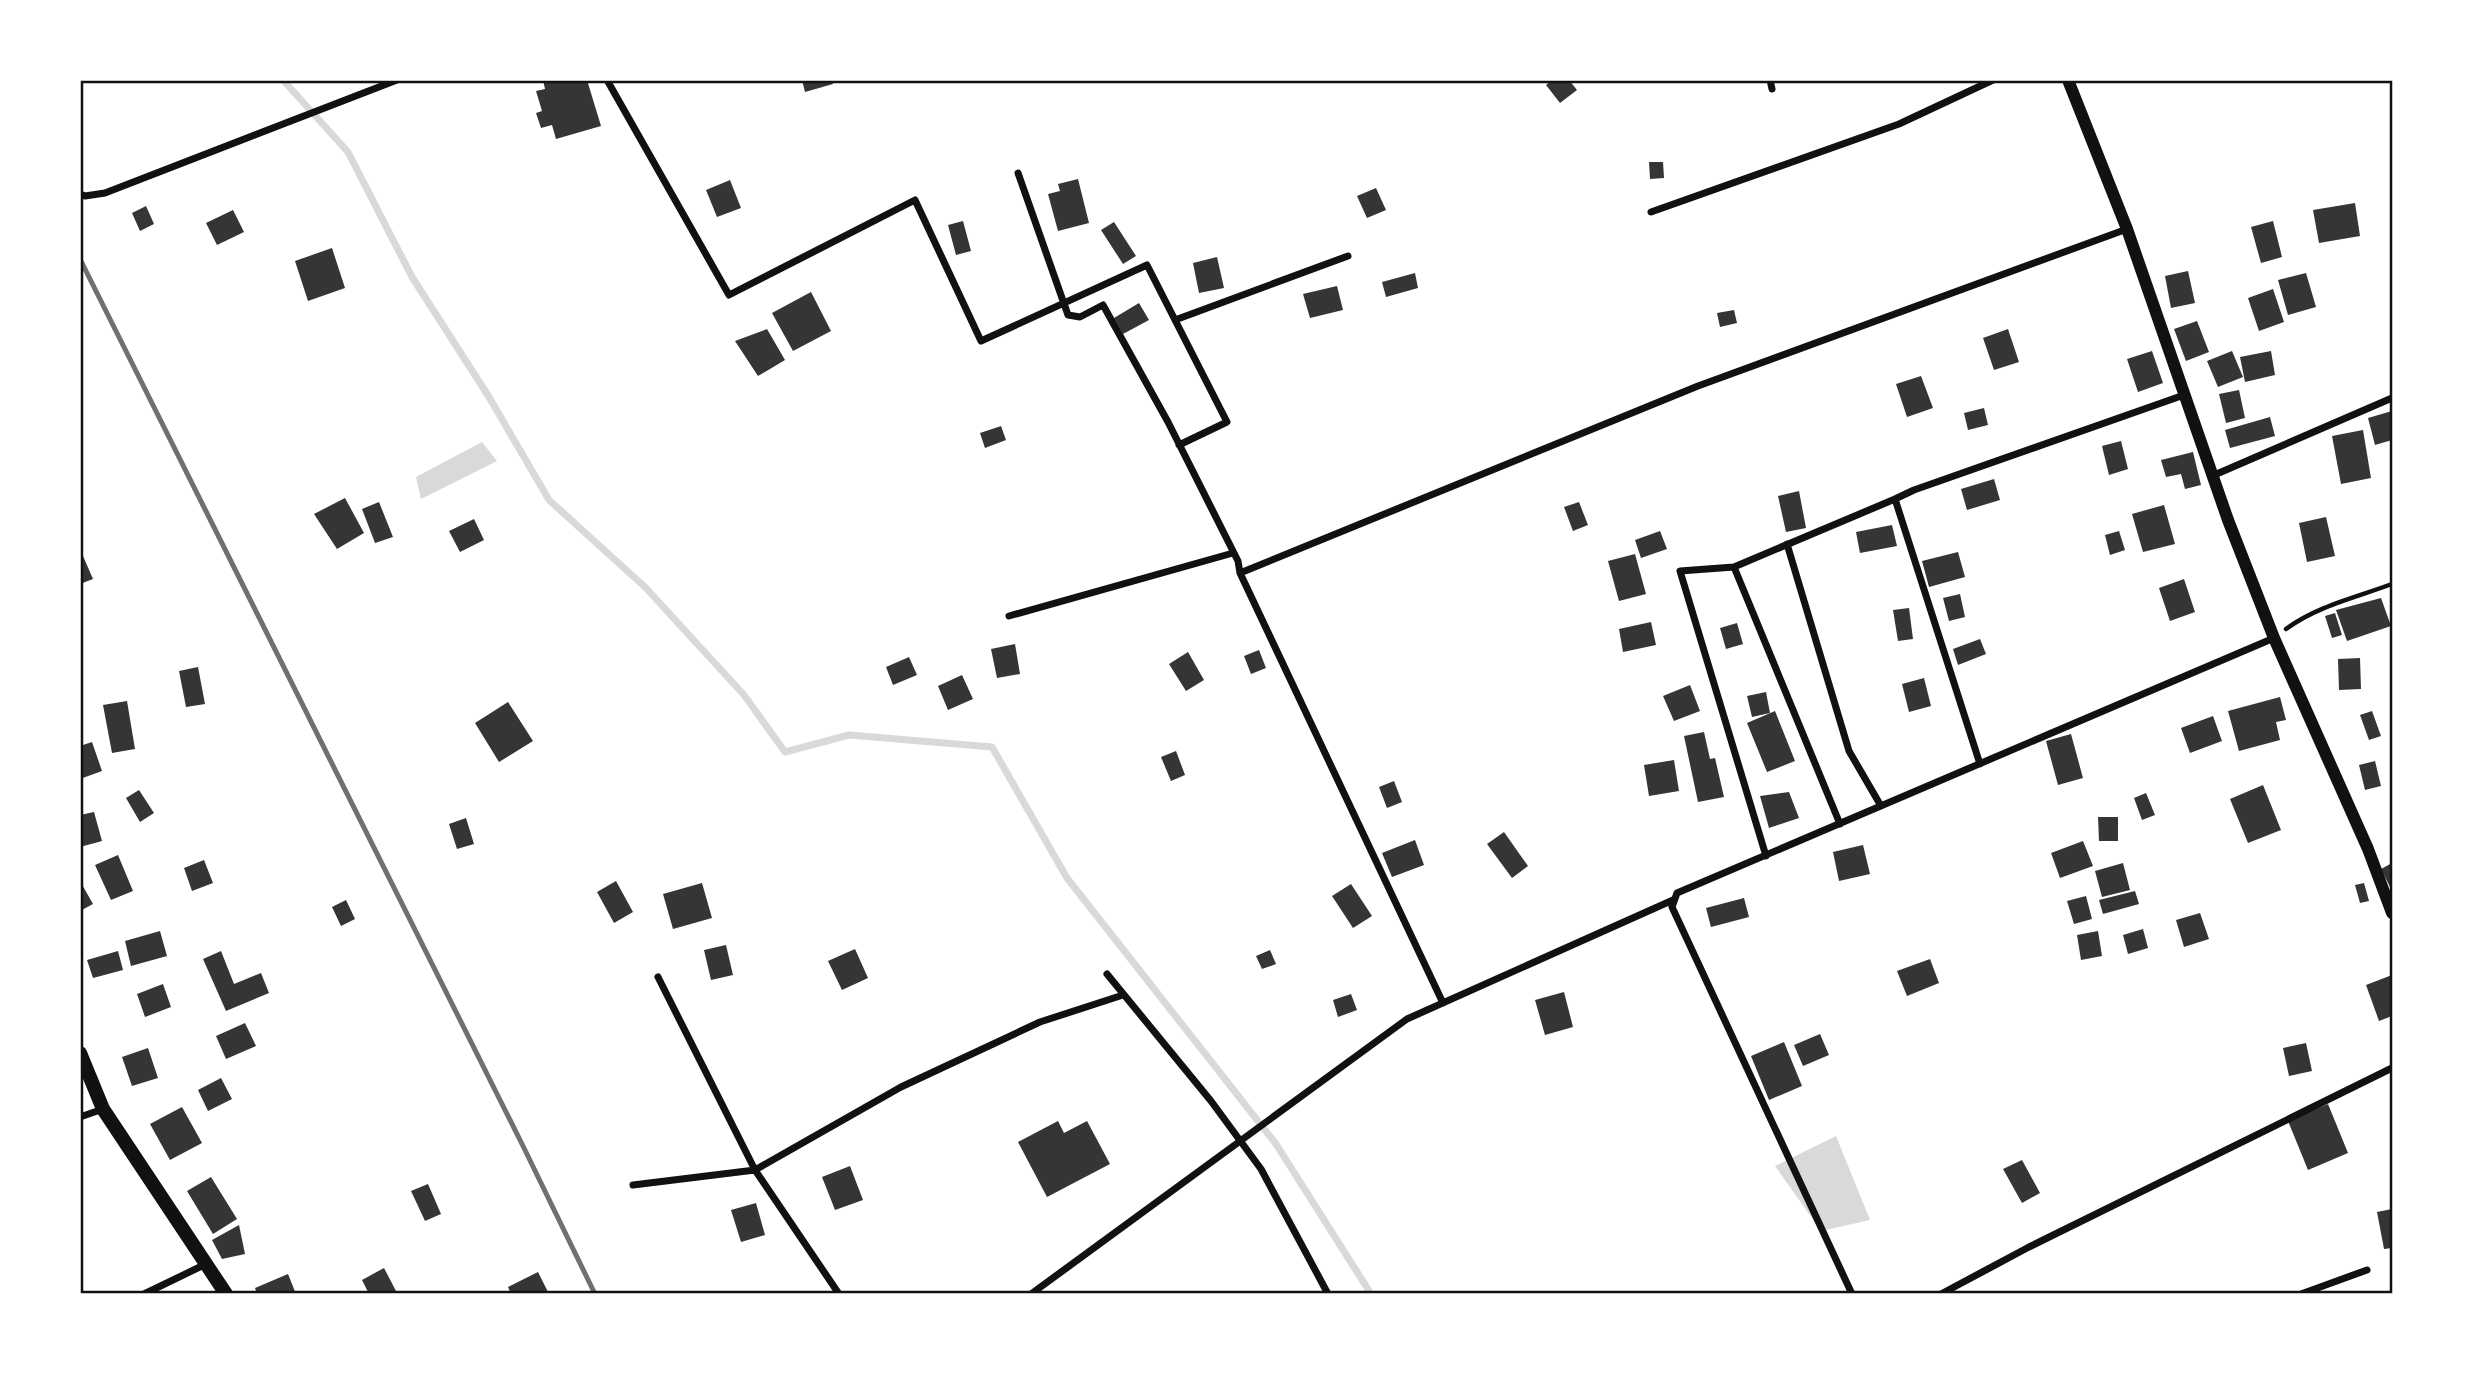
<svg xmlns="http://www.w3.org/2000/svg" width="2473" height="1374" viewBox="0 0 2473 1374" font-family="'PT Sans',sans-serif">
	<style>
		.water { fill: #d9d9d9 }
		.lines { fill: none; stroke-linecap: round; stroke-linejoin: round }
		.stream { stroke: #d9d9d9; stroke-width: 7 }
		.building { fill: #353535 }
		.path { stroke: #111; stroke-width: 4.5 }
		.minor { stroke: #111; stroke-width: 7 }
		.tertiary { stroke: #111; stroke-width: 12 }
		.secondary { stroke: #111; stroke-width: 14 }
		.rail { stroke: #707070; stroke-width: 5 }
		.neatline { fill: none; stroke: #111; stroke-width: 2.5 }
	</style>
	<rect width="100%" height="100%" fill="#fff"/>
	<!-- water -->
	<path class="water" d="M 482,442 L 497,461 L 421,499 L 416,477 Z
		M 1836,1136 L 1870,1220 L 1821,1231 L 1775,1166 Z"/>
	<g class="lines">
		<!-- stream -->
		<path class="stream" d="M 283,80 L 348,152 L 412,277 L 489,397 L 549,500 L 645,587 L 744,695 L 785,752 L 849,735 L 992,747 L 1067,878 L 1276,1144 L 1371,1294"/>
	</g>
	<!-- building -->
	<path class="building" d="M 543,80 L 587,80 L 601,126 L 556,139 L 552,125 L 541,128 L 536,113 L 542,111 L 536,91 L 545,89 Z
		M 802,80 L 832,80 L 833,84 L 805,92 Z
		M 1552,80 L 1569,80 L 1577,90 L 1560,103 L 1546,85 Z
		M 1649,162 L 1663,162 L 1664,178 L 1650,179 Z
		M 1078,179 L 1089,223 L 1058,231 L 1048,194 L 1060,191 L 1058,184 Z
		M 730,180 L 741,208 L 717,217 L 706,190 Z
		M 1376,188 L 1386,210 L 1367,218 L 1357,196 Z
		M 2355,203 L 2360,236 L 2319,243 L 2313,210 Z
		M 146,206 L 154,224 L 140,231 L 132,213 Z
		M 233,210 L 244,232 L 217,245 L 206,223 Z
		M 963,221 L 971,251 L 956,255 L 948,225 Z
		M 2273,221 L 2282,257 L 2261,263 L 2251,227 Z
		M 1114,222 L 1136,256 L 1123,264 L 1101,230 Z
		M 332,248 L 345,288 L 308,301 L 295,261 Z
		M 1217,257 L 1224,288 L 1199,293 L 1193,263 Z
		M 2188,271 L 2195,303 L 2171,308 L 2165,276 Z
		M 1415,273 L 1418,288 L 1386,297 L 1382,282 Z
		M 2306,273 L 2316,307 L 2288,315 L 2278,280 Z
		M 1337,286 L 1343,310 L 1310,318 L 1303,294 Z
		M 2273,289 L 2284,322 L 2259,331 L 2248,298 Z
		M 811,292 L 831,331 L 793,351 L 772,313 Z
		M 1139,303 L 1149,320 L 1123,334 L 1114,318 Z
		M 1734,310 L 1737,323 L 1720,327 L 1717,313 Z
		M 2197,321 L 2209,352 L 2186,361 L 2174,329 Z
		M 767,329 L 785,360 L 758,376 L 735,341 Z
		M 2008,329 L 2019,362 L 1994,370 L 1983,338 Z
		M 2152,351 L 2163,383 L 2138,392 L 2127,359 Z
		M 2232,351 L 2243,377 L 2218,387 L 2207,361 Z
		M 2271,351 L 2275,375 L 2245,382 L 2240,357 Z
		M 1921,376 L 1933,408 L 1907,417 L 1896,384 Z
		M 2239,390 L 2245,418 L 2226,423 L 2219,394 Z
		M 1984,408 L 1988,425 L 1968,430 L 1964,413 Z
		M 2392,411 L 2392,440 L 2375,445 L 2368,418 Z
		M 2270,417 L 2275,436 L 2230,448 L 2225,430 Z
		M 1001,426 L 1006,440 L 985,448 L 980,433 Z
		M 2363,430 L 2371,478 L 2341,484 L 2332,436 Z
		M 2121,441 L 2128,469 L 2109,475 L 2102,446 Z
		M 2193,452 L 2201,485 L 2185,489 L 2181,474 L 2166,477 L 2161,460 Z
		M 1994,479 L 2000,500 L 1967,510 L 1961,489 Z
		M 1799,491 L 1806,528 L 1786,532 L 1778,496 Z
		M 345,498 L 364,533 L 337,549 L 314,514 Z
		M 379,502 L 393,537 L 375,543 L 362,509 Z
		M 1579,502 L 1588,525 L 1573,531 L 1564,507 Z
		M 2164,505 L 2175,544 L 2143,552 L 2132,514 Z
		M 2326,517 L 2335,556 L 2307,562 L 2299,523 Z
		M 474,519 L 484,540 L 460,552 L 449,531 Z
		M 1892,525 L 1897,546 L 1860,553 L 1856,532 Z
		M 1660,531 L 1667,549 L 1641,558 L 1635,540 Z
		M 2119,531 L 2125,550 L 2110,555 L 2105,535 Z
		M 80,549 L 93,579 L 80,584 Z
		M 1958,552 L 1965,577 L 1929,587 L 1922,561 Z
		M 1635,554 L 1646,594 L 1619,601 L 1608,561 Z
		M 2184,579 L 2195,612 L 2170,621 L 2159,588 Z
		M 1960,594 L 1965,617 L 1949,621 L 1943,598 Z
		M 2381,598 L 2391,626 L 2347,641 L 2336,610 Z
		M 1909,608 L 1913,639 L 1898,641 L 1893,610 Z
		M 2335,613 L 2342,635 L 2332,638 L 2325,616 Z
		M 1651,622 L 1656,645 L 1623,652 L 1619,629 Z
		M 1737,623 L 1743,644 L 1726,649 L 1720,628 Z
		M 1980,639 L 1986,654 L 1958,665 L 1953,649 Z
		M 1015,644 L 1020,674 L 997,678 L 991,649 Z
		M 1259,650 L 1266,668 L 1251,674 L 1244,656 Z
		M 1188,652 L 1204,680 L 1186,691 L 1169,664 Z
		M 909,657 L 917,675 L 893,685 L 886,667 Z
		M 2360,658 L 2361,689 L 2339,690 L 2338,659 Z
		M 198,667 L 205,704 L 186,707 L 179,671 Z
		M 962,675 L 973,699 L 948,710 L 938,686 Z
		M 1924,678 L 1931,706 L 1909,712 L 1902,684 Z
		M 1690,685 L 1700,711 L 1674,721 L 1663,696 Z
		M 1766,692 L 1770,713 L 1752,717 L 1747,696 Z
		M 2280,697 L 2286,720 L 2276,722 L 2280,740 L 2239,751 L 2228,711 Z
		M 127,701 L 135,749 L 112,753 L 103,705 Z
		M 508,702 L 533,741 L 499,762 L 475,723 Z
		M 1775,711 L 1795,761 L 1767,772 L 1747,723 Z
		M 2372,711 L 2381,736 L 2369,740 L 2360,715 Z
		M 2213,716 L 2222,741 L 2190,753 L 2181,728 Z
		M 1704,732 L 1710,759 L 1715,758 L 1724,797 L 1698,802 L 1684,736 Z
		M 2071,734 L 2083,778 L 2058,785 L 2046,741 Z
		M 92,742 L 102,771 L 80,779 L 80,746 Z
		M 1176,751 L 1185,775 L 1171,781 L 1161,757 Z
		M 1674,760 L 1679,791 L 1649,796 L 1644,765 Z
		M 2375,761 L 2381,786 L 2365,790 L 2359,765 Z
		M 1394,781 L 1402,802 L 1387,808 L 1379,787 Z
		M 2263,785 L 2281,830 L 2248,843 L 2230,799 Z
		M 139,790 L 154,813 L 140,822 L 126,798 Z
		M 1789,792 L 1799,818 L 1769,828 L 1760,796 Z
		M 2146,793 L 2155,815 L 2142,820 L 2134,798 Z
		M 94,812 L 102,841 L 80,847 L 80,815 Z
		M 2098,817 L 2118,817 L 2118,841 L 2099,841 Z
		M 466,818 L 474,844 L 457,849 L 449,824 Z
		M 1504,832 L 1528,866 L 1512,878 L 1487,844 Z
		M 1415,840 L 1424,865 L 1392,877 L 1382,853 Z
		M 2083,841 L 2093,866 L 2060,878 L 2051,853 Z
		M 1863,845 L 1870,874 L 1839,881 L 1833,852 Z
		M 118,855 L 133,891 L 111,900 L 95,865 Z
		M 204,860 L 213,883 L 192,891 L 184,868 Z
		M 2123,863 L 2130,890 L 2102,897 L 2095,871 Z
		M 2392,863 L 2392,891 L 2381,869 Z
		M 80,881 L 93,904 L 80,911 Z
		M 616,881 L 633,912 L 614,923 L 597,892 Z
		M 702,883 L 712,918 L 673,929 L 663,894 Z
		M 2364,883 L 2369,901 L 2360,903 L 2355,885 Z
		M 1351,884 L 1372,916 L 1353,928 L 1332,896 Z
		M 2135,891 L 2139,904 L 2103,914 L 2099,900 Z
		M 2086,896 L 2092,919 L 2074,924 L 2067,901 Z
		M 1744,898 L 1749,917 L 1711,927 L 1706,908 Z
		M 346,900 L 355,919 L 341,926 L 332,907 Z
		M 2200,913 L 2209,939 L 2184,947 L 2176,920 Z
		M 2143,929 L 2148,948 L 2128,954 L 2123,935 Z
		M 160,931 L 167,956 L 131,966 L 125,941 Z
		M 2098,931 L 2102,956 L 2081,960 L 2077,935 Z
		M 726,945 L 733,975 L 711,980 L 704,950 Z
		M 855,949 L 868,978 L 842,990 L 828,961 Z
		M 1270,950 L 1276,964 L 1262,969 L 1256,956 Z
		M 118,951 L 123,970 L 93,978 L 87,960 Z
		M 221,951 L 234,984 L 261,973 L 269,993 L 226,1011 L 203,959 Z
		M 1930,959 L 1939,983 L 1907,996 L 1897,971 Z
		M 2392,975 L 2392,1016 L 2379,1021 L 2366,985 Z
		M 163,984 L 171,1007 L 145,1017 L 137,994 Z
		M 1564,992 L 1573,1027 L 1545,1035 L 1535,1000 Z
		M 1351,994 L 1357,1010 L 1338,1017 L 1333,1000 Z
		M 245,1023 L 256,1046 L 226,1059 L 216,1036 Z
		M 1820,1034 L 1829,1055 L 1803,1066 L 1794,1045 Z
		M 1784,1042 L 1802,1086 L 1769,1100 L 1751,1056 Z
		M 2306,1043 L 2312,1071 L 2289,1076 L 2283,1048 Z
		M 148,1048 L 158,1078 L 132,1086 L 122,1057 Z
		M 221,1078 L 232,1099 L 208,1111 L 198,1090 Z
		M 2328,1104 L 2348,1153 L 2308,1170 L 2288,1121 Z
		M 182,1107 L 202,1143 L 170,1160 L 150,1124 Z
		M 1058,1121 L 1064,1133 L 1087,1121 L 1110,1164 L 1047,1197 L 1018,1142 Z
		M 2022,1160 L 2040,1193 L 2022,1203 L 2003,1169 Z
		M 850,1166 L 863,1200 L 835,1210 L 822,1177 Z
		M 211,1177 L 237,1219 L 213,1234 L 187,1191 Z
		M 428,1184 L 441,1214 L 425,1221 L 411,1191 Z
		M 756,1203 L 765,1235 L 741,1242 L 731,1210 Z
		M 2392,1209 L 2392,1248 L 2384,1249 L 2377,1212 Z
		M 239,1225 L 245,1254 L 222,1259 L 212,1240 Z
		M 384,1268 L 396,1291 L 392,1294 L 369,1294 L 362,1280 Z
		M 538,1272 L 549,1294 L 511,1294 L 508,1287 Z
		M 288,1274 L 296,1294 L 257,1294 L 255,1288 Z"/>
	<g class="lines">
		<!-- path -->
		<path class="path" d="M 2286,629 C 2317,606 2357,597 2392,584"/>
		<!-- minor -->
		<path class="minor" d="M 607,80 L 729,295 L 915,200 L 981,341 L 1147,265 L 1227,422 L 1179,445
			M 1770,80 L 1772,89
			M 1018,173 L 1068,315 L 1080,317 L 1103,305 L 1168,422 L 1238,561 L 1240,573 L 1698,386 L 2127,229
			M 80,194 L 85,196 L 105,193 L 397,80
			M 1651,212 L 1899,124 L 1993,80
			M 1175,320 L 1348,256
			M 2212,476 L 2392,398
			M 1895,499 L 1914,490 L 2184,395
			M 1787,544 L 1849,751 L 1881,806
			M 1734,567 L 1840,824
			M 1240,573 L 1443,1003
			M 1009,616 L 1233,553
			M 1766,856 L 1680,571 L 1734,567 L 1895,499 L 1980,764
			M 1107,974 L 1211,1101 L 1261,1169 L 1328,1294
			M 658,977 L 755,1170 L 839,1294
			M 80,1117 L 103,1109
			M 633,1185 L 755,1170 L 901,1087 L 1040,1022 L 1123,995
			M 144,1294 L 206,1264
			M 1031,1294 L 1407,1019 L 1673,900
			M 1852,1294 L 1672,907 L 1677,893 L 2274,638
			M 1941,1294 L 2029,1247 L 2392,1068
			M 2301,1294 L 2367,1270"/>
		<!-- tertiary -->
		<path class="tertiary" d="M 2068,80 L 2127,229 L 2228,520 L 2274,638 L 2368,849 L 2392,913"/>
		<!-- secondary -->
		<path class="secondary" d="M 80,1053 L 103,1109 L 226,1294"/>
		<!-- rail -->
		<path class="rail" d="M 80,259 L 523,1146 L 595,1294"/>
	</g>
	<!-- border -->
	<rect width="2473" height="1374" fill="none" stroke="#ffffff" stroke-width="164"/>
	<rect x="82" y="82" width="2309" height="1210" class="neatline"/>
</svg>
